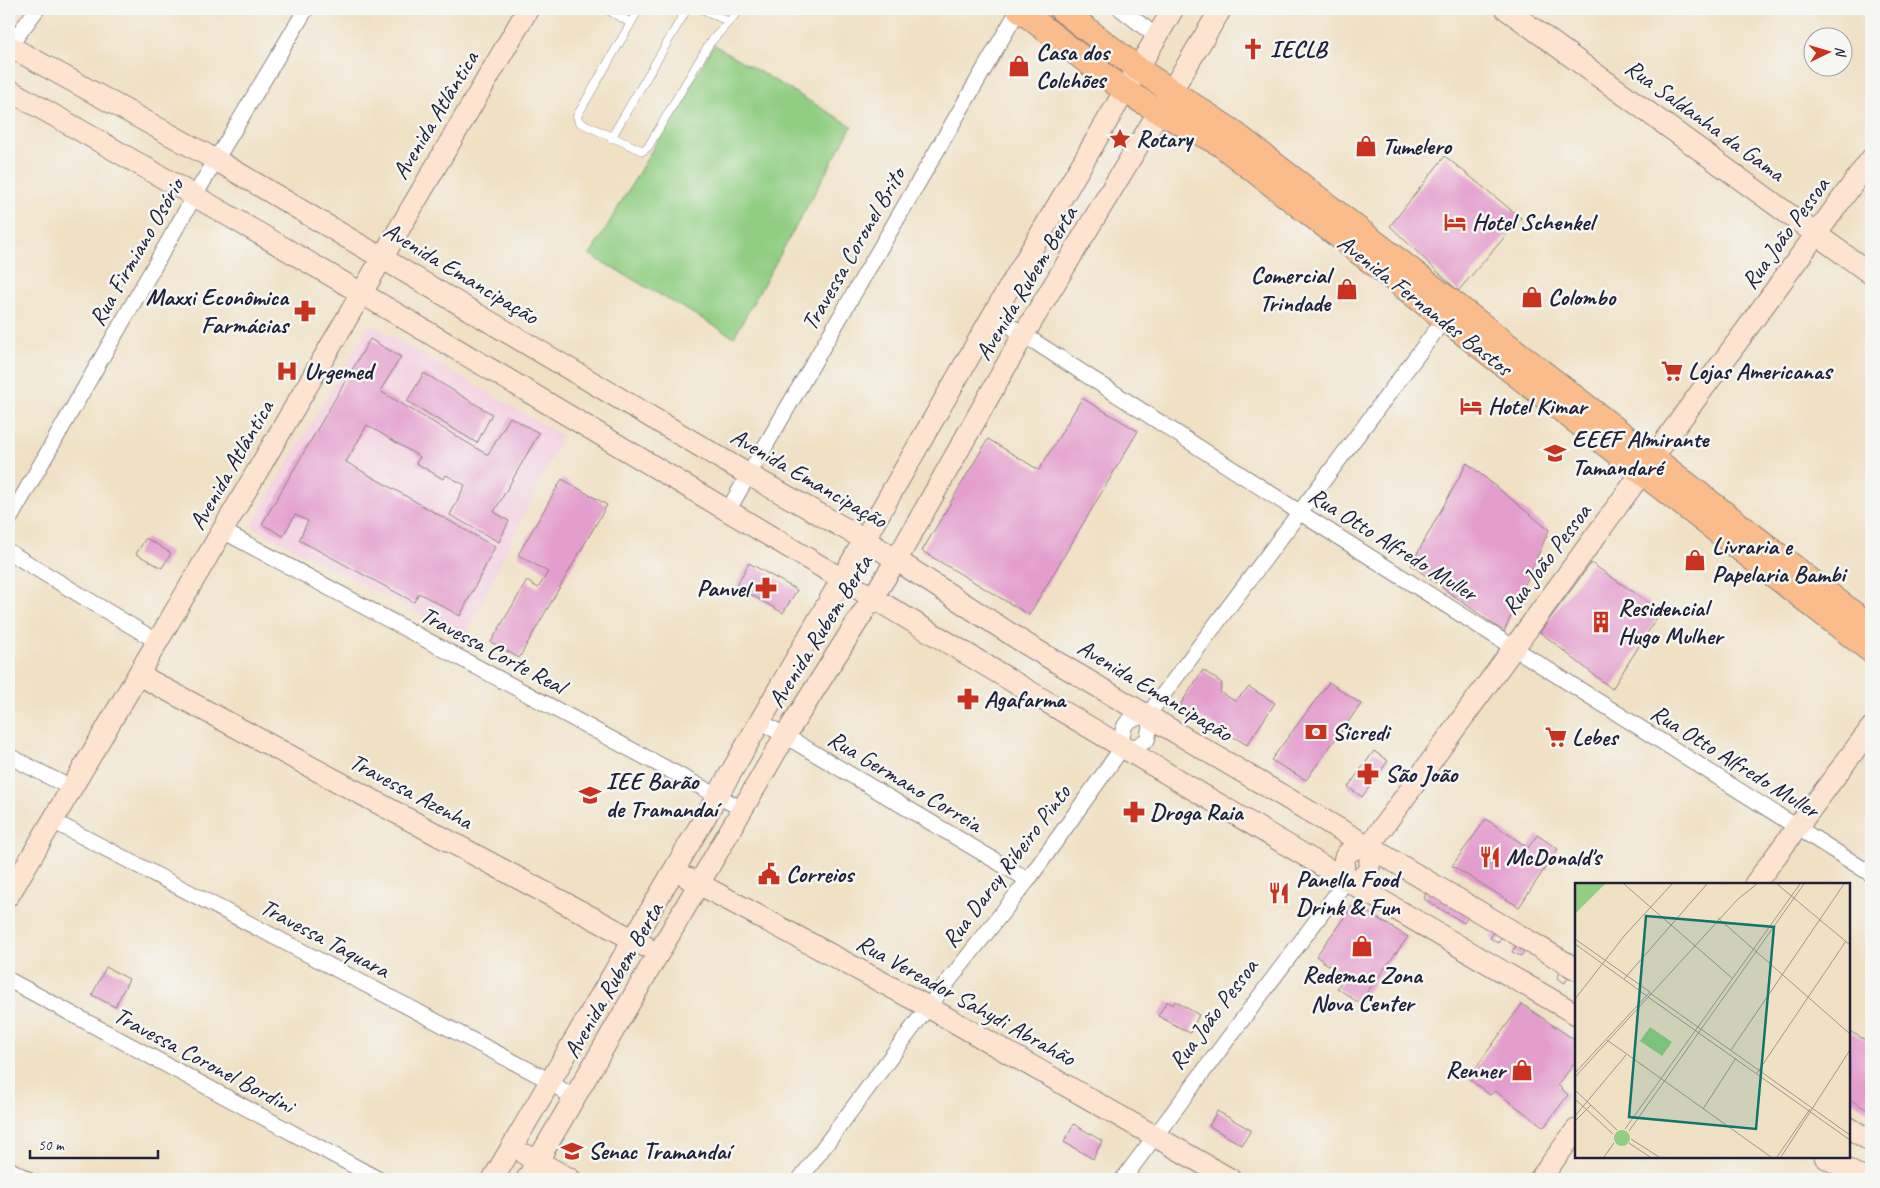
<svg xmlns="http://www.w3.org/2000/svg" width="1880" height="1188" viewBox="0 0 1880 1188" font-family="Caveat,sans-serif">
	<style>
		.built { fill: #f3cfe0 }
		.green { fill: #91ce83; stroke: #5a785f }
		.building { fill: #e49ece }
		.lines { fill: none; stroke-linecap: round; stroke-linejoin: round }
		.lane-casing { stroke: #898280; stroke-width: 9 }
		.street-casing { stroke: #898280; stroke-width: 17 }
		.secondary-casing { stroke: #898280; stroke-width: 23 }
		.primary-casing { stroke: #898280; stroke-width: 26 }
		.lane { stroke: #fff; stroke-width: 8 }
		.street { stroke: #fff; stroke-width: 15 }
		.secondary { stroke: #fde4d0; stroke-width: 21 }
		.primary { stroke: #f9bc8a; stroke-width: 24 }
		.labels { text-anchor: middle; stroke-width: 5; stroke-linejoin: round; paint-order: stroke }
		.poi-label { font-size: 24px; font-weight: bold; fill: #22223b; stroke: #f6f6f2; text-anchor: start }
		.street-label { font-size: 24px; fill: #22223b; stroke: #f6f6f2 }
		.inset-road { fill: none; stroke: #9e958e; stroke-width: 1 }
		.view { fill: #0f766e; fill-opacity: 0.15; stroke: #0f766e; stroke-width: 2.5 }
		.inset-edge { fill: none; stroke: #22223b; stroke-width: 2.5 }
	</style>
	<rect width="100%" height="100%" fill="#f6f6f2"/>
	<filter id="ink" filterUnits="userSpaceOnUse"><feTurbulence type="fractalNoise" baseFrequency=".02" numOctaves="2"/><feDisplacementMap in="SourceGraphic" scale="10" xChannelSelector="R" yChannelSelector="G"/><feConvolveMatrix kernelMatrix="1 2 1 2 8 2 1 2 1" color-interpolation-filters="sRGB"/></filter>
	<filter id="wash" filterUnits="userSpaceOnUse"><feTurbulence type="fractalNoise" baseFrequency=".0096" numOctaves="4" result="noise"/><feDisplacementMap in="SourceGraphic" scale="20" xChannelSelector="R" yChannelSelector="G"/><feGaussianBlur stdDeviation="1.12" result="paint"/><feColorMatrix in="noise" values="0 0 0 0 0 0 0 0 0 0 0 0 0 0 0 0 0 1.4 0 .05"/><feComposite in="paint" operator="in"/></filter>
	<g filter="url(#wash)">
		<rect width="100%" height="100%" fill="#f0e1c5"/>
		<!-- built -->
		<path class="built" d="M 370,324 L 562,436 L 465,637 L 251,526 Z"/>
		<!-- green -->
		<path class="green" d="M 714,45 L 852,126 L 734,337 L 590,255 Z"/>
		<g id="blocks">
			<!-- building -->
			<path class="building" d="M 1445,156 L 1521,218 L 1458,291 L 1390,226 Z
				M 370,339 L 401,357 L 380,391 L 488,455 L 510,417 L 539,433 L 494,512 L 509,521 L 499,542 L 450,515 L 465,485 L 446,475 L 443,479 L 416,463 L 420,457 L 367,425 L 346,462 L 495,547 L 460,616 L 419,593 L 414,602 L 299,540 L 308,521 L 295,515 L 283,536 L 262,524 Z
				M 424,373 L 492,414 L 477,443 L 407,401 Z
				M 1082,398 L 1138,431 L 1029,615 L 922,551 L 988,439 L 1039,470 Z
				M 1467,463 L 1549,530 L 1504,632 L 1411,565 Z
				M 562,479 L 607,505 L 519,658 L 491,642 L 527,581 L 538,588 L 548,572 L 518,555 Z
				M 146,538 L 171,553 L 162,568 L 136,554 Z
				M 749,563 L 797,590 L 783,613 L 736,586 Z
				M 1591,563 L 1661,611 L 1612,689 L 1540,632 Z
				M 1203,670 L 1222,683 L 1220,692 L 1235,701 L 1249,687 L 1275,703 L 1247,745 L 1180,705 Z
				M 1329,682 L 1361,704 L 1306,780 L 1271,760 Z
				M 1374,751 L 1388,761 L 1362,797 L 1348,787 Z
				M 1486,819 L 1528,848 L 1537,835 L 1558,849 L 1519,907 L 1452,866 Z
				M 1427,891 L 1469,915 L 1464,923 L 1424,899 Z
				M 1354,904 L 1408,937 L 1359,1003 L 1337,988 L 1344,977 L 1316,956 Z
				M 1495,930 L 1503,935 L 1498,943 L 1490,938 Z
				M 1517,944 L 1526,949 L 1521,956 L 1512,952 Z
				M 106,967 L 129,979 L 115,1007 L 92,995 Z
				M 1562,969 L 1570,974 L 1565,983 L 1557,978 Z
				M 1167,1001 L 1173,1005 L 1175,1001 L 1199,1015 L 1190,1033 L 1158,1016 Z
				M 1522,1004 L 1576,1041 L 1576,1061 L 1558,1085 L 1568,1095 L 1544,1127 L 1495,1091 L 1490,1095 L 1468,1078 Z
				M 1851,1032 L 1871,1043 L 1871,1112 L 1849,1099 L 1849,1035 Z
				M 1217,1111 L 1251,1130 L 1242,1145 L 1209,1126 Z
				M 1074,1124 L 1102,1141 L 1093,1159 L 1064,1142 Z"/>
		</g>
	</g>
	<g filter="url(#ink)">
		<use href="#blocks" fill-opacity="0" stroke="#898280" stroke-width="1"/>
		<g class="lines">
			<!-- lane casing -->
			<g class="lane-casing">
				<path id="lane" d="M 606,9 L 631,23
					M 639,9 L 577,116 L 579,122 L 643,151 L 648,147 L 709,44 L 740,9
					M 702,9 L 727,21
					M 611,138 L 687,9"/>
			</g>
			<!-- street casing -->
			<g class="street-casing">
				<path id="street" d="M 1121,9 L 1157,37
					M 9,47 L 37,9
					M 993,315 L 1299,512 L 1871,874
					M 727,512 L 1019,9
					M 9,520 L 195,195 L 306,9
					M 223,531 L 742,809
					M 9,552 L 158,642
					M 760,721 L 1028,880
					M 1122,748 L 1137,746 L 1147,740 L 1150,727 L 1147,716
					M 9,756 L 71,788
					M 53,821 L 550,1081 L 574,1099
					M 9,980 L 378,1179
					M 9,1169 L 27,1179
					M 800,1179 L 928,1007 L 1028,880 L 1122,748 C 1122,725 1123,719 1147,716 L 1449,313
					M 1123,1179 L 1346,881"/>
			</g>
			<!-- secondary casing -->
			<g class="secondary-casing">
				<path id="secondary" d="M 1506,9 L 1871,274
					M 9,46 L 216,160 L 749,475 L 864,539 L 1026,644 L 1576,969
					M 9,90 C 537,388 1051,711 1576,1014
					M 139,675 L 645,946
					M 1369,846 C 1344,848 1340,858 1346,881 C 1370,879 1372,868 1369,846 L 1871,159
					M 688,878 L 928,1007 L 1230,1179
					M 1755,884 L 1871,728
					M 9,895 L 528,9
					M 1849,1128 L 1871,1141
					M 526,1155 L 570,1179
					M 1825,1157 L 1864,1179
					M 493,1179 L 718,795 L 993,315 L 1173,9
					M 527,1179 L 785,736 L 897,559 L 1024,334 L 1221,9
					M 1540,1179 L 1576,1130"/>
			</g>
			<!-- primary casing -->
			<g class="primary-casing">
				<path id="primary" d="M 1019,9 L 1125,91 L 1160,112 L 1220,144 L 1871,651
					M 1061,9 L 1138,69 L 1229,129 L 1871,627"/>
			</g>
			<!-- lane -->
			<use href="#lane" class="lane"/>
			<!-- street -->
			<use href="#street" class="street"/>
			<!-- secondary -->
			<use href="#secondary" class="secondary"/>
			<!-- primary -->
			<use href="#primary" class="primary"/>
		</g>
	</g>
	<!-- icons -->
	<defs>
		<g id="church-bare" transform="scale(1.725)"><path d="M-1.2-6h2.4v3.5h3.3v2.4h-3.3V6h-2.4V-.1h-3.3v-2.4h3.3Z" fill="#c8321e" stroke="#f6f6f2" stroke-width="2.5" paint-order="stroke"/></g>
		<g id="shop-bare" transform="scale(1.725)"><path d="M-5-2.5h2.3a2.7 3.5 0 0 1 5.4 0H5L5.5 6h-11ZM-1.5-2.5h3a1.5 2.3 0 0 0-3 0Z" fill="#c8321e" stroke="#f6f6f2" stroke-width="2.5" paint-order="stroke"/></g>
		<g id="sight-bare" transform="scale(1.725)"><path d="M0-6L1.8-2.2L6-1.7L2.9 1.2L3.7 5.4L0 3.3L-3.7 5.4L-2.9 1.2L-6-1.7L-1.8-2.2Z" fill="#c8321e" stroke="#f6f6f2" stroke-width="2.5" paint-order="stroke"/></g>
		<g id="hotel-bare" transform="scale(1.725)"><path d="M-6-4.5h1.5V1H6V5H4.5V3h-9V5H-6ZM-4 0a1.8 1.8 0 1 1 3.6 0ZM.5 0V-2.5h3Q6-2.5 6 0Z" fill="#c8321e" stroke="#f6f6f2" stroke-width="2.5" paint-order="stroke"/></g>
		<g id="pharmacy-bare" transform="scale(1.725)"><path d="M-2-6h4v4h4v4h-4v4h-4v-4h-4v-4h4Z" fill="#c8321e" stroke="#f6f6f2" stroke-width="2.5" paint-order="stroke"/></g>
		<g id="hospital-bare" transform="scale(1.725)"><path d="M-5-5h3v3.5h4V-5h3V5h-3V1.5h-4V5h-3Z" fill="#c8321e" stroke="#f6f6f2" stroke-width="2.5" paint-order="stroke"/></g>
		<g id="supermarket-bare" transform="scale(1.725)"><path d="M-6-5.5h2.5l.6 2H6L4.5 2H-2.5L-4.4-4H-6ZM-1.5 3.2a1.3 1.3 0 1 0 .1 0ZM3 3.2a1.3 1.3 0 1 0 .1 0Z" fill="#c8321e" stroke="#f6f6f2" stroke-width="2.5" paint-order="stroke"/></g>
		<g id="school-bare" transform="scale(1.725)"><path d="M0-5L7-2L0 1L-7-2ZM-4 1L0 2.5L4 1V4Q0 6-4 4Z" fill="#c8321e" stroke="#f6f6f2" stroke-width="2.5" paint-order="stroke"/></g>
		<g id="building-bare" transform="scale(1.725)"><path d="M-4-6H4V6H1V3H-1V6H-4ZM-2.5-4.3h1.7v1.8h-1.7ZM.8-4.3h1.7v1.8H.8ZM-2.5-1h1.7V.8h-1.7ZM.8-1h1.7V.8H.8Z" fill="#c8321e" stroke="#f6f6f2" stroke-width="2.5" paint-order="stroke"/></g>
		<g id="bank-bare" transform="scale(1.725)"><path d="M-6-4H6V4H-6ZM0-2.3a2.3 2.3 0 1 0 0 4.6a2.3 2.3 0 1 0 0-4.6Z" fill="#c8321e" stroke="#f6f6f2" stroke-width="2.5" paint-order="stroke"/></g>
		<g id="restaurant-bare" transform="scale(1.725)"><path d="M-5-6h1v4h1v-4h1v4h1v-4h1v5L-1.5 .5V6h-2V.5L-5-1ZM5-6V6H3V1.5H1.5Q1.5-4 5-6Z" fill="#c8321e" stroke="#f6f6f2" stroke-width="2.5" paint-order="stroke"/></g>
		<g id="civic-bare" transform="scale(1.725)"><path d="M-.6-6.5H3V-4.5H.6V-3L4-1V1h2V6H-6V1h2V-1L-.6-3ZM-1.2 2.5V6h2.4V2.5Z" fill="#c8321e" stroke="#f6f6f2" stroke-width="2.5" paint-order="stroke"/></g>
		<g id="university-bare" transform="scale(1.725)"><path d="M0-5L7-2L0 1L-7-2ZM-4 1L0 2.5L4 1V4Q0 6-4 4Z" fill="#c8321e" stroke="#f6f6f2" stroke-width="2.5" paint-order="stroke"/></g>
	</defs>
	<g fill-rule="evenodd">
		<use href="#church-bare" x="1253" y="49"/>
		<use href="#shop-bare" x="1019" y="66"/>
		<use href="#sight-bare" x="1120" y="139"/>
		<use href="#shop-bare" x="1366" y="146"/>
		<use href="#hotel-bare" x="1455" y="222"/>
		<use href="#shop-bare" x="1347" y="289"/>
		<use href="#shop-bare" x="1532" y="297"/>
		<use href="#pharmacy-bare" x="305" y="311"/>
		<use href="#hospital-bare" x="287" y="371"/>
		<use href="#supermarket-bare" x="1672" y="371"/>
		<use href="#hotel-bare" x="1471" y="406"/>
		<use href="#school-bare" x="1555" y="453"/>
		<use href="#shop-bare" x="1695" y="560"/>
		<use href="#pharmacy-bare" x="766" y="588"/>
		<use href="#building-bare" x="1601" y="622"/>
		<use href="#pharmacy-bare" x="968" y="699"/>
		<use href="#bank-bare" x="1316" y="732"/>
		<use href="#supermarket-bare" x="1556" y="737"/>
		<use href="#pharmacy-bare" x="1368" y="774"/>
		<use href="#school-bare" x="590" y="795"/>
		<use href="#pharmacy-bare" x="1134" y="812"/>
		<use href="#restaurant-bare" x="1490" y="857"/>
		<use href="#civic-bare" x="769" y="874"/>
		<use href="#restaurant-bare" x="1279" y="893"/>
		<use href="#shop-bare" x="1362" y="946"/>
		<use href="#shop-bare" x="1522" y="1070"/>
		<use href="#university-bare" x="572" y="1151"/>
	</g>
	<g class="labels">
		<!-- poi labels -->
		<g class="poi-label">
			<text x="1270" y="57">IECLB</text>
			<text x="1036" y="60">Casa dos<tspan x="1036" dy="28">Colchões</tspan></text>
			<text x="1136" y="147">Rotary</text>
			<text x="1382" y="154">Tumelero</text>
			<text x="1472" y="230">Hotel Schenkel</text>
			<text x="1330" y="283" text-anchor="end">Comercial<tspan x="1330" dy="28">Trindade</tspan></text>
			<text x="288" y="305" text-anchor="end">Maxxi Econômica<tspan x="288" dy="28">Farmácias</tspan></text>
			<text x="1548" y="305">Colombo</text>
			<text x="304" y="379">Urgemed</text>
			<text x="1688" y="379">Lojas Americanas</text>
			<text x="1488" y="414">Hotel Kimar</text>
			<text x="1572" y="447">EEEF Almirante<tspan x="1572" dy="28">Tamandaré</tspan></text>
			<text x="1712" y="554">Livraria e<tspan x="1712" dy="28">Papelaria Bambi</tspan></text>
			<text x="749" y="596" text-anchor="end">Panvel</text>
			<text x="1618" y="616">Residencial<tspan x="1618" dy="28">Hugo Mulher</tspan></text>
			<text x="984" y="707">Agafarma</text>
			<text x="1332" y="740">Sicredi</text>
			<text x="1572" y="745">Lebes</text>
			<text x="1385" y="782">São João</text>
			<text x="606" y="789">IEE Barão<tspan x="606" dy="28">de Tramandaí</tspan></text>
			<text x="1150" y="820">Droga Raia</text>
			<text x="1506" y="865">McDonald's</text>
			<text x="786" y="882">Correios</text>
			<text x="1296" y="887">Panella Food<tspan x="1296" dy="28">Drink &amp; Fun</tspan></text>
			<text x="1362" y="983" text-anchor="middle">Redemac Zona<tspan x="1362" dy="28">Nova Center</tspan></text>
			<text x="1505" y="1078" text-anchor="end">Renner</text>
			<text x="588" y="1159">Senac Tramandaí</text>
		</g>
		<!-- street labels -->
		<g class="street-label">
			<text transform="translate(435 115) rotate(-59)" y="8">Avenida Atlântica</text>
			<text transform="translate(1705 120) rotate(36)" y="8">Rua Saldanha da Gama</text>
			<text transform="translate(1785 233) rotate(-54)" y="8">Rua João Pessoa</text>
			<text transform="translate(853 249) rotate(-60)" y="8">Travessa Coronel Brito</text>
			<text transform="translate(136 252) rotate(-60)" y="8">Rua Firmiano Osório</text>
			<text transform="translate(461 273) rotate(31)" y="8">Avenida Emancipação</text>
			<text transform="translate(1026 283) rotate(-59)" y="8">Avenida Rubem Berta</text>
			<text transform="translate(1425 305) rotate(38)" y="8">Avenida Fernandes Bastos</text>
			<text transform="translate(231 465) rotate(-60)" y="8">Avenida Atlântica</text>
			<text transform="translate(809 478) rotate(30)" y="8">Avenida Emancipação</text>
			<text transform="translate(1393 544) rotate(32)" y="8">Rua Otto Alfredo Muller</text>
			<text transform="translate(1546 559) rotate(-53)" y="8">Rua João Pessoa</text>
			<text transform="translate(820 631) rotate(-58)" y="8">Avenida Rubem Berta</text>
			<text transform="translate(493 650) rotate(28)" y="8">Travessa Corte Real</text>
			<text transform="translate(1155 690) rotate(31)" y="8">Avenida Emancipação</text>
			<text transform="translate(1735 761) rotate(32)" y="8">Rua Otto Alfredo Muller</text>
			<text transform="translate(905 781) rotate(31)" y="8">Rua Germano Correia</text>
			<text transform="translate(411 791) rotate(28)" y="8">Travessa Azenha</text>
			<text transform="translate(1006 866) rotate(-53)" y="8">Rua Darcy Ribeiro Pinto</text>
			<text transform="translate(325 938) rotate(28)" y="8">Travessa Taquara</text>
			<text transform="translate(613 980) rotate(-60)" y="8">Avenida Rubem Berta</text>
			<text transform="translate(966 1000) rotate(29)" y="8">Rua Vereador Sahydi Abrahão</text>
			<text transform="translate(1213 1014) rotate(-53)" y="8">Rua João Pessoa</text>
			<text transform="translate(204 1060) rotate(28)" y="8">Travessa Coronel Bordini</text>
		</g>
	</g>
	<!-- overview -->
	<g transform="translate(1575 883)">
		<rect width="275" height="275" fill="#f0e1c5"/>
		<path d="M 0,1 L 30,1 L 0,31 ZM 75,144 L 97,159 L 87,173 L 65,158 ZM39 255a8 8 0 1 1 16 0a8 8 0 1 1-16 0Z" fill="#91ce83"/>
		<path class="inset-road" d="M 49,1 L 157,95M 202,1 L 275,62M 143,35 L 275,151M 0,56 L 75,109M 0,61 L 72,113M 49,96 L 132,1M 75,110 L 275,252M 73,114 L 275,257M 0,116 L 50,52 L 97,1M 32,157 L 196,274M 156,167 L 269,1M 0,190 L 75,109M 182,190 L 271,58M 0,194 L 163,16 L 182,1M 0,207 L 42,247M 0,216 L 38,251M 128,226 L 161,175M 0,233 L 51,172M 0,238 L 16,222M 50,246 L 225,1M 54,248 L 229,1M 56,256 L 84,274M 54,260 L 75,274M 29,274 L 39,260M 202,274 L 235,226M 206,274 L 275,167"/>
		<path class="view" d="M 71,33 L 199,44 L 181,246 L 54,234 Z"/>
		<rect width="275" height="275" class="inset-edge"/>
	</g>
	<!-- margin -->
	<rect width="1880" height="1188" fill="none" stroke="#f6f6f2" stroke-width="30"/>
	<!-- north arrow -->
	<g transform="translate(1828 52) rotate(85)"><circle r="24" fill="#f6f6f2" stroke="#a1a1a9"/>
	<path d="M0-4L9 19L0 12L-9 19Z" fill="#c8321e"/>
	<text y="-8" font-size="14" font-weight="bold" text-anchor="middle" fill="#22223b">N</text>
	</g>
	<!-- scale -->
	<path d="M30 1150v8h128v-8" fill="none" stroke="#22223b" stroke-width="2.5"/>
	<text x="38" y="1150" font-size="15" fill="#22223b" stroke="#f6f6f2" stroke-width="4" paint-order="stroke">50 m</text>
</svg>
